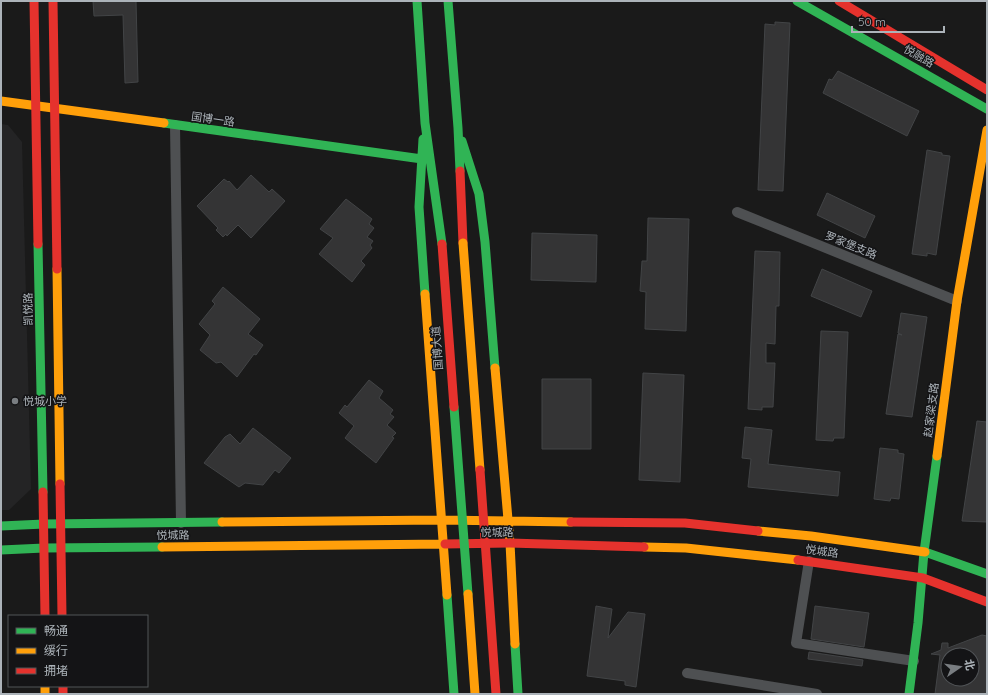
<svg xmlns="http://www.w3.org/2000/svg" width="988" height="695" viewBox="0 0 988 695" font-family="Quicksand,'Noto Sans SC',sans-serif">
	<style>
		.built { fill: #242425 }
		.building { fill: #343435; stroke: #424446; fill-rule: evenodd }
		.lines { fill: none; stroke-linecap: round; stroke-linejoin: round }
		.street { stroke: #4e5052; stroke-width: 10 }
		.fast { stroke: #30b455; stroke-width: 9 }
		.slow { stroke: #ff9f0a; stroke-width: 9 }
		.jam { stroke: #e5322d; stroke-width: 9 }
		.fast-bridge { stroke: #30b455; stroke-width: 9 }
		.slow-bridge { stroke: #ff9f0a; stroke-width: 9 }
		.jam-bridge { stroke: #e5322d; stroke-width: 9 }
		.poi-dot { fill: #797d81; stroke: #141416; stroke-width: 1.5 }
		.labels { text-anchor: middle; stroke-width: 3; stroke-linejoin: round; paint-order: stroke }
		.street-label { font-size: 11px; fill: #acb3b9; stroke: #141416 }
		.poi-label { font-size: 11px; fill: #acb3b9; stroke: #141416; text-anchor: start }
	</style>
	<rect width="100%" height="100%" fill="#1a1a1a"/>
	<!-- built -->
	<path class="built" d="M 1,124 L 8,125 L 22,142 L 31,489 L 9,510 L 1,510 Z"/>
	<!-- building -->
	<path class="building" d="M 93,1 L 136,1 L 138,82 L 125,83 L 123,15 L 94,16 Z
		M 775,22 L 790,23 L 783,191 L 758,190 L 765,24 L 775,25 Z
		M 838,71 L 919,111 L 907,136 L 823,93 L 829,79 L 832,80 Z
		M 927,150 L 942,153 L 942,155 L 950,156 L 936,255 L 927,253 L 927,256 L 912,254 Z
		M 251,175 L 269,192 L 272,189 L 285,201 L 251,238 L 238,225 L 227,236 L 226,234 L 223,237 L 216,230 L 218,228 L 197,206 L 224,179 L 228,182 L 229,181 L 237,190 Z
		M 827,193 L 875,216 L 865,238 L 817,215 Z
		M 346,199 L 372,219 L 369,224 L 374,228 L 367,237 L 373,241 L 370,245 L 372,248 L 361,261 L 365,265 L 352,282 L 319,254 L 333,238 L 320,229 Z
		M 648,218 L 689,219 L 686,331 L 645,329 L 646,292 L 640,291 L 642,261 L 647,261 Z
		M 532,233 L 597,235 L 596,282 L 531,280 Z
		M 755,251 L 780,252 L 779,306 L 776,306 L 775,344 L 766,343 L 766,363 L 775,363 L 773,407 L 762,407 L 762,410 L 748,409 Z
		M 822,269 L 872,291 L 861,317 L 811,296 Z
		M 223,287 L 260,319 L 248,334 L 263,345 L 256,355 L 254,354 L 237,377 L 221,362 L 216,363 L 200,350 L 210,335 L 199,324 L 215,304 L 212,301 Z
		M 901,313 L 927,317 L 912,417 L 886,414 L 898,334 L 902,335 L 898,333 Z
		M 821,331 L 848,332 L 844,438 L 834,438 L 833,441 L 816,440 Z
		M 643,373 L 684,375 L 680,482 L 639,480 Z
		M 542,379 L 591,379 L 591,449 L 542,449 Z
		M 369,380 L 383,391 L 379,398 L 393,410 L 390,414 L 394,417 L 387,425 L 396,433 L 392,437 L 394,438 L 376,463 L 345,438 L 354,426 L 339,413 L 345,405 L 347,407 Z
		M 977,421 L 987,422 L 987,522 L 962,521 Z
		M 745,427 L 772,430 L 768,464 L 840,472 L 838,496 L 748,487 L 751,459 L 742,458 Z
		M 253,428 L 291,458 L 279,473 L 275,470 L 263,485 L 245,483 L 239,487 L 204,463 L 225,437 L 230,434 L 240,444 Z
		M 880,448 L 898,450 L 898,453 L 904,454 L 899,499 L 891,498 L 890,501 L 874,499 Z
		M 596,606 L 612,609 L 608,638 L 628,612 L 645,614 L 636,687 L 625,685 L 625,681 L 587,676 Z
		M 815,606 L 869,613 L 864,647 L 811,639 Z
		M 982,635 L 987,636 L 987,694 L 935,694 L 940,655 L 931,654 L 941,650 L 942,643 L 948,643 L 948,648 ZM 948,655 L 972,655 L 972,679 L 948,679 Z
		M 809,652 L 863,660 L 862,666 L 808,659 Z"/>
	<g class="lines">
		<!-- street -->
		<path class="street" d="M 175,125 L 181,523
			M 737,212 L 957,301
			M 809,561 L 796,643 L 914,661
			M 687,673 L 817,694"/>
		<!-- fast -->
		<path class="fast" d="M 417,1 L 425,123 L 442,244
			M 448,1 L 458,128 L 460,171
			M 797,1 L 987,109
			M 164,123 L 422,159
			M 423,139 L 419,207 L 425,294
			M 462,141 L 479,194 L 485,242 L 495,368
			M 38,244 L 43,492
			M 1,526 L 44,524 L 222,522
			M 1,550 L 44,548 L 162,547
			M 925,552 L 987,574
			M 447,595 L 454,694
			M 515,644 L 518,694
			M 909,694 L 918,623 L 924,552 L 937,456"/>
		<!-- slow -->
		<path class="slow" d="M 1,101 L 164,123
			M 57,269 L 60,484
			M 425,294 L 447,595
			M 495,368 L 510,543 L 515,644
			M 937,456 L 957,301 L 987,130
			M 222,522 L 440,520 L 571,522
			M 758,531 L 811,536 L 925,552
			M 162,547 L 445,544
			M 644,547 L 686,548 L 798,560
			M 45,686 L 45,694"/>
		<!-- jam -->
		<path class="jam" d="M 34,1 L 38,244
			M 53,1 L 57,269
			M 839,1 L 987,90
			M 460,171 L 463,243
			M 60,484 L 62,616
			M 43,492 L 45,616
			M 571,522 L 685,523 L 758,531
			M 445,544 L 510,543 L 644,547
			M 798,560 L 923,578 L 987,602
			M 63,686 L 63,694"/>
		<!-- fast-bridge -->
		<path class="fast-bridge" d="M 454,407 L 468,594"/>
		<!-- slow-bridge -->
		<path class="slow-bridge" d="M 463,243 L 480,470
			M 468,594 L 475,694"/>
		<!-- jam-bridge -->
		<path class="jam-bridge" d="M 442,244 L 454,407
			M 480,470 L 496,694"/>
	</g>
	<!-- markers -->
	<circle class="poi-dot" cx="15" cy="401" r="4"/>
	<g class="labels">
		<!-- street labels -->
		<g class="street-label">
			<text transform="translate(919 56) rotate(30)" y="4">悦融路</text>
			<text transform="translate(213 119) rotate(8)" y="4">国博一路</text>
			<text transform="translate(851 245) rotate(22)" y="4">罗家堡支路</text>
			<text transform="translate(28 309) rotate(-91)" y="4">凯悦路</text>
			<text transform="translate(437 348) rotate(-94)" y="4">国博大道</text>
			<text transform="translate(931 410) rotate(-83)" y="4">赵家梁支路</text>
			<text x="497" y="536">悦城路</text>
			<text transform="translate(173 535) rotate(-1)" y="4">悦城路</text>
			<text transform="translate(822 551) rotate(8)" y="4">悦城路</text>
		</g>
		<!-- poi labels -->
		<g class="poi-label">
			<text x="23" y="405">悦城小学</text>
		</g>
	</g>
	<!-- border -->
	<rect width="988" height="695" fill="none" stroke="#acb3b9" stroke-width="4"/>
	<!-- legend -->
	<rect x="8" y="615" width="140" height="72" fill="#141416" stroke="#515457"/>
	<rect x="16" y="628" width="20" height="6" fill="#30b455" stroke="#515457"/>
	<text x="44" y="635" font-size="12" fill="#acb3b9">畅通</text>
	<rect x="16" y="648" width="20" height="6" fill="#ff9f0a" stroke="#515457"/>
	<text x="44" y="655" font-size="12" fill="#acb3b9">缓行</text>
	<rect x="16" y="668" width="20" height="6" fill="#e5322d" stroke="#515457"/>
	<text x="44" y="675" font-size="12" fill="#acb3b9">拥堵</text>
	<!-- north arrow -->
	<g transform="translate(960 667) rotate(77)"><circle r="19" fill="#141416" stroke="#515457"/>
	<path d="M0-3L7 15L0 10L-7 15Z" fill="#797d81"/>
	<text y="-6" font-size="11" font-weight="bold" text-anchor="middle" fill="#acb3b9">北</text>
	</g>
	<!-- scale -->
	<path d="M852 26v6h92v-6" fill="none" stroke="#acb3b9" stroke-width="2"/>
	<text x="858" y="26" font-size="12" fill="#acb3b9" stroke="#141416" stroke-width="3" paint-order="stroke">50 m</text>
</svg>
